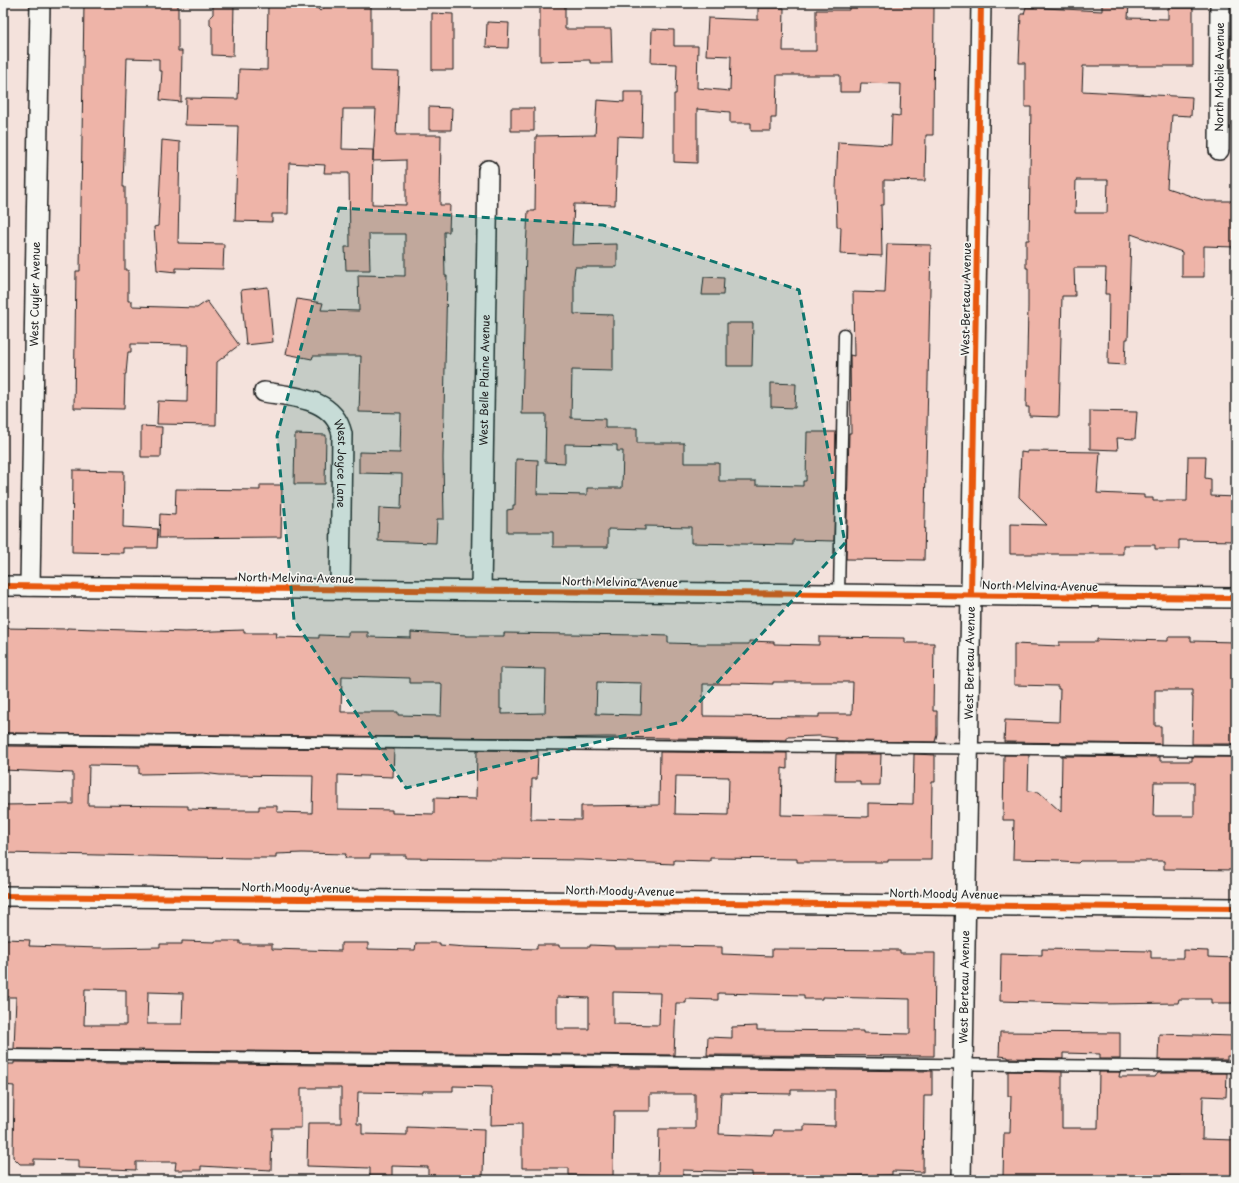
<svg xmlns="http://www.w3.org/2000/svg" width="1239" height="1183" viewBox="0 0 1239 1183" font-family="'Playpen Sans',sans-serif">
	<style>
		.building { fill: #eeb4a8; stroke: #1c1c1c; fill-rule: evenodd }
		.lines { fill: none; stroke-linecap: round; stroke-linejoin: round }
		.lane-casing { stroke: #1c1c1c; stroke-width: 13 }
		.street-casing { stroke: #1c1c1c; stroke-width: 22 }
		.lane { stroke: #f6f6f2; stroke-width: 10 }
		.street { stroke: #f6f6f2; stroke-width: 19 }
		.cycleway-casing { stroke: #f6f6f2; stroke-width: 8 }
		.cycleway { stroke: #e8590c; stroke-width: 6 }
		.marked { fill: #0f766e; fill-opacity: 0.2; stroke: #0f766e; stroke-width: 3; stroke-dasharray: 8 5; stroke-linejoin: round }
		.labels { text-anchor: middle; stroke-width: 3.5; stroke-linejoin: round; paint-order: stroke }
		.street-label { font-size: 11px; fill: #1c1c1c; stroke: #f6f6f2 }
	</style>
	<rect width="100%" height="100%" fill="#f4e2dc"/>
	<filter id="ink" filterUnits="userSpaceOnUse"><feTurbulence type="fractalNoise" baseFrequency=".025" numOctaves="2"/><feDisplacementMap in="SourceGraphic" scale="8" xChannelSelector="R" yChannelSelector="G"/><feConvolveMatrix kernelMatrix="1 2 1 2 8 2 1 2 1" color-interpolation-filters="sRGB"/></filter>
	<g filter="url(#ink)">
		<!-- building -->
		<path class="building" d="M 84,3 L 178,3 L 178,51 L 182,51 L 181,102 L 160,100 L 162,71 L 159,71 L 159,59 L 127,58 L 123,187 L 125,187 L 125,270 L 128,270 L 128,301 L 132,301 L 132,306 L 197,308 L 207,301 L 239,345 L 217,362 L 216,425 L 157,424 L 158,401 L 187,402 L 188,345 L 131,344 L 131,352 L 128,352 L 126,374 L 125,374 L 124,409 L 74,408 L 76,271 L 80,271 Z
			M 213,3 L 234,3 L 233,56 L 212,55 L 212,27 L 210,25 L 210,17 L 213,14 Z
			M 268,3 L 314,5 L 320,11 L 328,4 L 371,4 L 371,71 L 399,72 L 396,135 L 441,135 L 440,205 L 450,205 L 449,232 L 444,232 L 445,276 L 447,276 L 443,458 L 444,519 L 437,519 L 436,543 L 378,541 L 379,508 L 401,509 L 402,474 L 359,473 L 359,452 L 400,453 L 401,413 L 359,412 L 361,356 L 313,356 L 312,359 L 286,354 L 297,299 L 323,303 L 321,310 L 359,311 L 358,275 L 405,276 L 405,234 L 369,234 L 370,270 L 346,270 L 345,247 L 350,247 L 349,173 L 324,173 L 325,165 L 289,163 L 288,214 L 272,214 L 272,222 L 235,221 L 238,126 L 185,125 L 186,98 L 238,99 L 239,69 L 267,70 ZM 343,109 L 376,109 L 373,161 L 406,160 L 406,205 L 372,204 L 373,150 L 342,149 Z
			M 1102,3 L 1129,3 L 1128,18 L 1168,19 L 1168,8 L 1193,8 L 1193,66 L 1083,66 L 1082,91 L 1192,97 L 1191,116 L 1172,115 L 1167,188 L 1206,201 L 1234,201 L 1234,247 L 1204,246 L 1204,277 L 1182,277 L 1182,252 L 1131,234 L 1128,339 L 1126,339 L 1125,365 L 1108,364 L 1109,294 L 1105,294 L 1106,268 L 1074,268 L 1075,296 L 1062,296 L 1059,417 L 1029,416 L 1029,407 L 1026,407 L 1028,306 L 1028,268 L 1026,268 L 1026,240 L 1029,240 L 1031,107 L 1025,107 L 1025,63 L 1019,63 L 1021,14 L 1024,14 L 1026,7 L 1102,11 ZM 1076,180 L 1108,180 L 1107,213 L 1075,213 Z
			M 849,4 L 934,5 L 933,135 L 926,135 L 925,181 L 884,180 L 884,205 L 881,205 L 882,256 L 840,254 L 841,227 L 837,227 L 836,188 L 838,142 L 891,145 L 892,115 L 900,116 L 901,84 L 861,83 L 860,92 L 840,92 L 840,75 L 777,75 L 776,118 L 771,118 L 771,131 L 751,131 L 751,123 L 730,123 L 730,112 L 697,109 L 697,163 L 674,162 L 674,94 L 676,94 L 677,64 L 651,63 L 652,29 L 674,30 L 674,46 L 698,46 L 697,88 L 730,91 L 731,56 L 706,55 L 708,18 L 758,20 L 758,8 L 784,8 L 783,51 L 816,51 L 816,10 L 849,10 Z
			M 540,6 L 565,6 L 565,29 L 611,29 L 612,63 L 590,63 L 590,60 L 540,61 Z
			M 432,13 L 453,14 L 453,70 L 432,70 Z
			M 487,22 L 509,23 L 508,48 L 486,47 Z
			M 624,92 L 643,92 L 642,137 L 617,136 L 615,205 L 574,204 L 572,245 L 617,244 L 617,267 L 575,267 L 574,276 L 574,314 L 613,315 L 613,371 L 572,370 L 571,418 L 605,419 L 605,428 L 637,428 L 637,443 L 684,443 L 684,463 L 719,463 L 719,481 L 756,481 L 756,485 L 803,486 L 803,481 L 806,481 L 807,432 L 836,432 L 834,541 L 793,540 L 793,545 L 691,543 L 691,527 L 645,526 L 645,530 L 608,529 L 608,547 L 553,547 L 553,532 L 507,532 L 507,510 L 513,509 L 513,505 L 515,505 L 516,459 L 538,460 L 537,494 L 587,495 L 587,488 L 622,488 L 623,451 L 617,451 L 617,445 L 565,444 L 565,463 L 545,462 L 546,414 L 522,414 L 526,249 L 528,211 L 535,211 L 536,136 L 595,135 L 597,100 L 624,102 Z
			M 429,107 L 452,108 L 451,130 L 429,130 Z
			M 511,108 L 534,108 L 534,131 L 511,131 Z
			M 162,140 L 180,142 L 178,243 L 224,244 L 223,269 L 176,268 L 176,272 L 157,270 L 154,227 L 158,226 Z
			M 887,244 L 931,245 L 924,560 L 846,559 L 849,433 L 851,433 L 850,355 L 854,356 L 853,292 L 885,293 Z
			M 704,277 L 724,278 L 723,295 L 702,295 Z
			M 268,287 L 273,342 L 246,345 L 241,290 Z
			M 727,323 L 753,323 L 752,366 L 727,366 Z
			M 771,383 L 796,384 L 795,408 L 771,407 Z
			M 1090,411 L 1137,412 L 1135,439 L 1117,438 L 1118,450 L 1090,449 Z
			M 141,426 L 162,427 L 161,457 L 141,457 Z
			M 295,434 L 326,435 L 325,484 L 294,484 Z
			M 1027,451 L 1100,452 L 1097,493 L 1144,495 L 1144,498 L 1153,498 L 1153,501 L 1187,501 L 1188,456 L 1206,456 L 1205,478 L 1211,479 L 1211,496 L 1236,497 L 1236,541 L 1179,540 L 1179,549 L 1155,549 L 1155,545 L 1123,545 L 1123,554 L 1010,554 L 1010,524 L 1047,525 L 1019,497 L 1021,452 L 1027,453 Z
			M 73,470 L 124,471 L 123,527 L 158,529 L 157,548 L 123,548 L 123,553 L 72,552 Z
			M 260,485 L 282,485 L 281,537 L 159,538 L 160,514 L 175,515 L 176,489 L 260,490 Z
			M 3,628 L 67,629 L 67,628 L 185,632 L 244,630 L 244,633 L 277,633 L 276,637 L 319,638 L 319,635 L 348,636 L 348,632 L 368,632 L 368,637 L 411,638 L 411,632 L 466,635 L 466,636 L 504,636 L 504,633 L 638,635 L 668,636 L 668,643 L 703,644 L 749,644 L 749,641 L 774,642 L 774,644 L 819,645 L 819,637 L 905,638 L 905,643 L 934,643 L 933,711 L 937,711 L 937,734 L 935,742 L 836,741 L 836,738 L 819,736 L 787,737 L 787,740 L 607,737 L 538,738 L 3,733 ZM 500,668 L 546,669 L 545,713 L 502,714 L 502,709 L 500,709 ZM 342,676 L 410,678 L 410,683 L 440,683 L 442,684 L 441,716 L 398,715 L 398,712 L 341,712 ZM 597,682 L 642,683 L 641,715 L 596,714 ZM 773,682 L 853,682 L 852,714 L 819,714 L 819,717 L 703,716 L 703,684 L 731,684 L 731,683 L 773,684 Z
			M 1168,637 L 1191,637 L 1191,641 L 1236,642 L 1236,744 L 1192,744 L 1193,697 L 1192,697 L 1192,690 L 1155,690 L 1155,726 L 1161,726 L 1161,744 L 1004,742 L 1005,720 L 1059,722 L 1060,689 L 1058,689 L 1058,686 L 1014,685 L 1014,644 L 1059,646 L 1059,642 L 1097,642 L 1097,639 L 1168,641 Z
			M 3,746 L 394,749 L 393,777 L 338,775 L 338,809 L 392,810 L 392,813 L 434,814 L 434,798 L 476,799 L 477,750 L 538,751 L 537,779 L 532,779 L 531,819 L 581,820 L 581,806 L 659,805 L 660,752 L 787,753 L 787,769 L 782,768 L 781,815 L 868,817 L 868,803 L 913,804 L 914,754 L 935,755 L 935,782 L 932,782 L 931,860 L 888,860 L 888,862 L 797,862 L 797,859 L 710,858 L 710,861 L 674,860 L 674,864 L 581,860 L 406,858 L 406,855 L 370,855 L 370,858 L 345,858 L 346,854 L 302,853 L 276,854 L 276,858 L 243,858 L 3,853 L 3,805 L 73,804 L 73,773 L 3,770 ZM 89,765 L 139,766 L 139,774 L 203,773 L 220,775 L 313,776 L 312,813 L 277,812 L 277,806 L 259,806 L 259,810 L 224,810 L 188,809 L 188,806 L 88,805 ZM 676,776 L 729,777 L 728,815 L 675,814 Z
			M 836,754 L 881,754 L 880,785 L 860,785 L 860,781 L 835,781 Z
			M 1004,755 L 1029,755 L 1028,791 L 1039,792 L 1061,812 L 1062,756 L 1160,757 L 1160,761 L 1192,761 L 1192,757 L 1236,757 L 1236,870 L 1164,869 L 1164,861 L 1080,861 L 1078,863 L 1062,862 L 1060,860 L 1013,859 L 1014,820 L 1003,820 ZM 1154,782 L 1194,782 L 1194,816 L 1153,816 Z
			M 6,939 L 30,940 L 29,946 L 101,948 L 160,947 L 160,944 L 182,944 L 182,941 L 215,942 L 215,941 L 240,941 L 240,944 L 272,944 L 272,949 L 306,950 L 341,951 L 341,943 L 368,943 L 368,949 L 415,950 L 416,943 L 440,943 L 440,945 L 466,947 L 537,949 L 537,945 L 559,945 L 559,947 L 590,947 L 590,945 L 614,946 L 614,948 L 661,948 L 661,946 L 722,947 L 722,954 L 772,956 L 772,949 L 900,950 L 900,953 L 935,953 L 934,1056 L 707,1055 L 708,1037 L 732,1038 L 732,1027 L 757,1026 L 757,1030 L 863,1031 L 863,1033 L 910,1034 L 910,999 L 822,997 L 822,999 L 804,999 L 804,995 L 718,993 L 718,1000 L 686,999 L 686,1003 L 676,1003 L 674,1055 L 14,1049 L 16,997 L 5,997 ZM 85,989 L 126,990 L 126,1025 L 84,1025 ZM 148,992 L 183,993 L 182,1024 L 147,1024 ZM 613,992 L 660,993 L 659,1025 L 613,1024 ZM 557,997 L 589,998 L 589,1029 L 557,1029 Z
			M 1042,949 L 1151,951 L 1151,958 L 1183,958 L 1183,950 L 1208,951 L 1208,957 L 1236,958 L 1235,1003 L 1211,1003 L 1211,999 L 1179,999 L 1178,1003 L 1102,1004 L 1000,1001 L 1001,954 L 1042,955 Z
			M 1000,1032 L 1120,1033 L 1120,1059 L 1100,1059 L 1100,1054 L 1063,1053 L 1063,1059 L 1008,1058 L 1008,1057 L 999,1056 Z
			M 1159,1034 L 1235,1036 L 1234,1056 L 1227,1056 L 1227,1060 L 1158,1060 Z
			M 14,1062 L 932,1071 L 932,1096 L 924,1096 L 923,1172 L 892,1171 L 892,1175 L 752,1178 L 752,1172 L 683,1170 L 683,1178 L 658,1177 L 659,1129 L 695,1129 L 695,1094 L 650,1094 L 650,1111 L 614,1111 L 613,1176 L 569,1175 L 569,1168 L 522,1168 L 522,1124 L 491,1125 L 492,1087 L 453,1086 L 453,1091 L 423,1091 L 423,1093 L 358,1092 L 357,1124 L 362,1124 L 362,1134 L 407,1135 L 407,1127 L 484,1130 L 483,1177 L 428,1175 L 428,1167 L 392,1166 L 392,1176 L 370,1176 L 370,1168 L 307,1166 L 308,1123 L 341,1123 L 341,1088 L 301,1088 L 301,1128 L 272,1128 L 271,1170 L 201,1166 L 201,1170 L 175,1170 L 176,1162 L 136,1162 L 136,1170 L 111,1169 L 79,1168 L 79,1160 L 34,1159 L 34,1164 L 20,1164 L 13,1157 L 14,1086 L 3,1085 L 3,1064 L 14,1064 ZM 791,1090 L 835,1090 L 835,1126 L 804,1125 L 804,1130 L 774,1130 L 773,1136 L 719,1134 L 721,1093 L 791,1094 Z
			M 1008,1071 L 1062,1072 L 1062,1128 L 1098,1128 L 1099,1072 L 1120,1072 L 1119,1077 L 1155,1077 L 1158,1073 L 1227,1073 L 1226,1097 L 1203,1096 L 1202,1139 L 1234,1140 L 1234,1180 L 1180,1178 L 1180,1176 L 1148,1176 L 1148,1180 L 1003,1177 L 1004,1133 L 1010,1133 L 1011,1096 L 1008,1096 Z"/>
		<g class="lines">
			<!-- lane casing -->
			<g class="lane-casing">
				<path id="lane" d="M 839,594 L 844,334
					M 3,739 L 1236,751
					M 3,1055 L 1236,1067"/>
			</g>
			<!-- street casing -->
			<g class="street-casing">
				<g id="street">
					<path id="s1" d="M 1219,150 L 1220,3"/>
					<path id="s2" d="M 264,392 C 295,397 334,398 342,434 L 340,589"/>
					<path d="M 3,586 L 1236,598"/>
					<path id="s3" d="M 30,586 L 40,3"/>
					<path id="s4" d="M 481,590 L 488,170"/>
					<path d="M 3,896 L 1236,908"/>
					<path id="s5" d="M 961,1180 L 981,3"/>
				</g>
			</g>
			<!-- lane -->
			<use href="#lane" class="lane"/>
			<!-- street -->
			<use href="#street" class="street"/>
			<!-- cycleway casing -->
			<g class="cycleway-casing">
				<path id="cycleway" d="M 3,586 L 1236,598
					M 971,595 L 981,3
					M 3,896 L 1236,908"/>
			</g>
			<!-- cycleway -->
			<use href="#cycleway" class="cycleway"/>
		</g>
	</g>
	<!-- marked area -->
	<path class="marked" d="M 339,208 L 603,225 L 799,290 L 845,543 L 681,722 L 406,788 L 294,620 L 277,436 Z"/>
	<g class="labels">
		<!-- street labels -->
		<g class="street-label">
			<text dy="4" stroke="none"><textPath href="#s1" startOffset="73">North Mobile Avenue</textPath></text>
			<text dy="4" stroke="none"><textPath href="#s3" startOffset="292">West Cuyler Avenue</textPath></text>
			<text transform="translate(966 299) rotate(-89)" y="4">West Berteau Avenue</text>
			<text dy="4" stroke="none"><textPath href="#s4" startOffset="210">West Belle Plaine Avenue</textPath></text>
			<text dy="4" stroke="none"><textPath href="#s2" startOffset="125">West Joyce Lane</textPath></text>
			<text transform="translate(296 578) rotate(1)" y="4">North Melvina Avenue</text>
			<text transform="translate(620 582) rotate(1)" y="4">North Melvina Avenue</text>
			<text transform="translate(1040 586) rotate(1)" y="4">North Melvina Avenue</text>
			<text dy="4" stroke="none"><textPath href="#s5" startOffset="517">West Berteau Avenue</textPath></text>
			<text transform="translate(296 888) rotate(1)" y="4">North Moody Avenue</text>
			<text transform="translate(620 891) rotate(1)" y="4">North Moody Avenue</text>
			<text transform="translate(944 894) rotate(1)" y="4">North Moody Avenue</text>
			<text dy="4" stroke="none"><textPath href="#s5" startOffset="193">West Berteau Avenue</textPath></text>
		</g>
	</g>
	<!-- margin -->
	<rect width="1239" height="1183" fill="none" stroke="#f6f6f2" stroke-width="16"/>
	<rect x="8" y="8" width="1223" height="1167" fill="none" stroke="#1c1c1c" stroke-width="1.5" filter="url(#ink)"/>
</svg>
